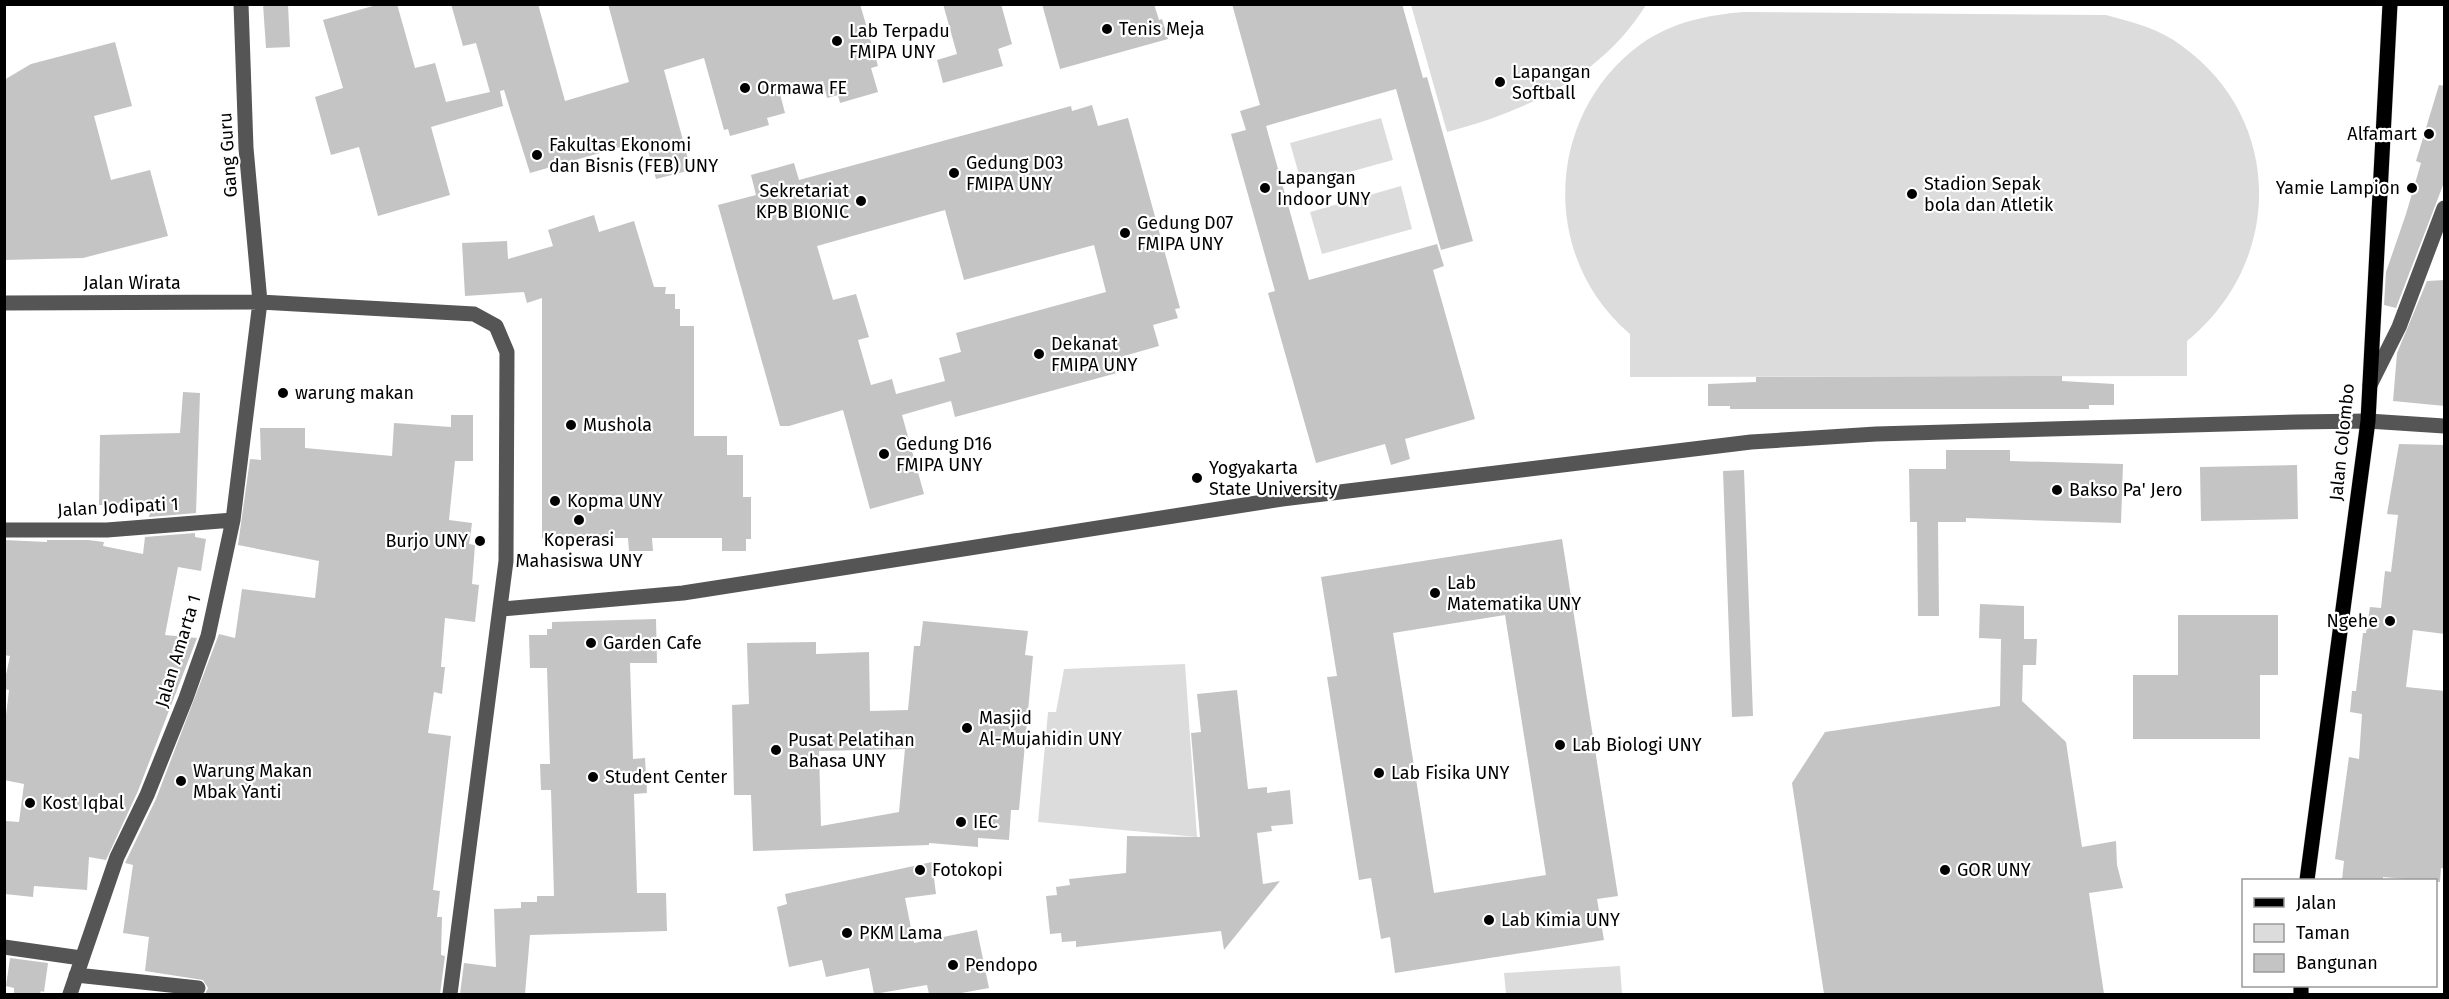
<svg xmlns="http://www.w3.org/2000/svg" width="2449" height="999" viewBox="0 0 2449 999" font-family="'Fira Sans',sans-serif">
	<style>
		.green { fill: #dcdcdc }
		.building { fill: #c4c4c4; fill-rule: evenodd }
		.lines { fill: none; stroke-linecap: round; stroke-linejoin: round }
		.major-casing { stroke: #dbdbdb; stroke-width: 16 }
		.minor { stroke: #555; stroke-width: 15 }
		.major { stroke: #000; stroke-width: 15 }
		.poi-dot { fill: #000; stroke: #fff; stroke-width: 2 }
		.labels { text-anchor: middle; stroke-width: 4.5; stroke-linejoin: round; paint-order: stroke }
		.poi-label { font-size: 18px; fill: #000; stroke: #fff; text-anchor: start }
		.street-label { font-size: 18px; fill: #000; stroke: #fff }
	</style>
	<rect width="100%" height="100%" fill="#fff"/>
	<!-- green -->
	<path class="green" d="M 1411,5 L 1411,4 L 1646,5 C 1601,77 1526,111 1447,132 Z
		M 1744,12 L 2106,15 C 2133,22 2160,29 2182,46 C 2285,120 2283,263 2187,341 L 2187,376 L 1630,377 L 1630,334 C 1539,257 1545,114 1641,44 C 1672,22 1707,15 1744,12 Z
		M 1381,118 L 1393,160 L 1302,185 L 1290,143 Z
		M 1401,186 L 1412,229 L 1322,254 L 1310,212 Z
		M 1185,664 L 1197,837 L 1038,822 L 1048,712 L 1056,712 L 1064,669 Z
		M 1620,966 L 1622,994 L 1506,994 L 1504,973 Z"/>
	<!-- building -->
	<path class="building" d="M 263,4 L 288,4 L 290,47 L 266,48 Z
		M 380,4 L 397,4 L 415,68 L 435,63 L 446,102 L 490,92 L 476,43 L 463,46 L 451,4 L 538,4 L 565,101 L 629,82 L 608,4 L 860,4 L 878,66 L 871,68 L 878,92 L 840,103 L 838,95 L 827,98 L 823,81 L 780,94 L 785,113 L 767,118 L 769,125 L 730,136 L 728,129 L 724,130 L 704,58 L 664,70 L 691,170 L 656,179 L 645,140 L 530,173 L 504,90 L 500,91 L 503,106 L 431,127 L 450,195 L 378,216 L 359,147 L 331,155 L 315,97 L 343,88 L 323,20 Z
		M 943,4 L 1001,4 L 1012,44 L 998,49 L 1003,66 L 943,83 L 937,60 L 957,54 Z
		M 1042,4 L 1154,4 L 1159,20 L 1162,19 L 1168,39 L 1060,69 Z
		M 1232,4 L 1402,4 L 1423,78 L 1427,77 L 1473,241 L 1441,250 L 1396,89 L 1266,126 L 1309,280 L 1437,244 L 1444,266 L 1433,270 L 1475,419 L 1405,439 L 1410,459 L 1391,465 L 1385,444 L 1316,463 L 1268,293 L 1275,291 L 1231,134 L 1246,130 L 1240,111 L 1260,105 Z
		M 115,42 L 132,106 L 94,116 L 111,180 L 150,170 L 168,236 L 83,258 L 4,260 L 4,80 L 31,64 Z
		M 2439,85 L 2445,86 L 2445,180 L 2396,308 L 2384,305 L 2386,272 L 2406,214 L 2421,163 L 2416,161 Z
		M 1092,105 L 1098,126 L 1128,118 L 1180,308 L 1175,309 L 1178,318 L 1153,325 L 1159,346 L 1124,356 L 1128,370 L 955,417 L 951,401 L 902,415 L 924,494 L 870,509 L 843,410 L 789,426 L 780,426 L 718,205 L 756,195 L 751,175 L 794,163 L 799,180 L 1071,106 L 1072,111 ZM 945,210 L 964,280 L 1094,245 L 1106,292 L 956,333 L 961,352 L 939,358 L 945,381 L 896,394 L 892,379 L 871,385 L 858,340 L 869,337 L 856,294 L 833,300 L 817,246 Z
		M 594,215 L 599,232 L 634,221 L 654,287 L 666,287 L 665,294 L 675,294 L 675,309 L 680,309 L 680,326 L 694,326 L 694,436 L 727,436 L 727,455 L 743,455 L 743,497 L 751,497 L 751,539 L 746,539 L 746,551 L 722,551 L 722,538 L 652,538 L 653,551 L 629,551 L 628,538 L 542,538 L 542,298 L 527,303 L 524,292 L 465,296 L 462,243 L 507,241 L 508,259 L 553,246 L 548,230 Z
		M 2445,280 L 2445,406 L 2393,401 L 2397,353 L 2427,281 Z
		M 2062,376 L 2062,381 L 2114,384 L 2114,405 L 2089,405 L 2089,409 L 1730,409 L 1730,406 L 1708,406 L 1708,384 L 1756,382 L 1756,377 Z
		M 183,392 L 200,393 L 196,513 L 149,517 L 151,507 L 99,505 L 100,435 L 180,433 Z
		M 451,415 L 473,415 L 473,461 L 455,461 L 449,520 L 472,523 L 469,544 L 475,545 L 472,584 L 479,585 L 475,622 L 445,618 L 441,667 L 445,667 L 442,694 L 434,692 L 428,733 L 451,736 L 433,890 L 440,891 L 437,917 L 442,917 L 441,955 L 445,956 L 440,994 L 205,994 L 208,988 L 203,980 L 145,971 L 149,937 L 123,933 L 133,865 L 125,863 L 156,799 L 219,634 L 235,638 L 242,589 L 315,598 L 319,561 L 238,545 L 250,459 L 261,460 L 260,428 L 305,428 L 305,448 L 392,456 L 394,423 L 451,427 Z
		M 2399,444 L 2445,445 L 2445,634 L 2413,630 L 2406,687 L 2445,691 L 2445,869 L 2441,868 L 2440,882 L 2383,877 L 2383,880 L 2342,880 L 2344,861 L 2335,859 L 2349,757 L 2359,759 L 2362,714 L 2350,712 L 2352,691 L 2356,691 L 2363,633 L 2366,633 L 2370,607 L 2381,608 L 2385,571 L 2391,572 L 2398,515 L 2387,514 Z
		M 1946,450 L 2010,450 L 2010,461 L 2123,464 L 2121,523 L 1966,518 L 1966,522 L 1938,522 L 1939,616 L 1918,616 L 1917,522 L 1910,522 L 1909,469 L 1946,469 Z
		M 2297,465 L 2298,519 L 2201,521 L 2200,467 Z
		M 1744,470 L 1753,716 L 1732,717 L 1723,471 Z
		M 195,533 L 195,537 L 206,539 L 201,571 L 178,567 L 165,635 L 197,638 L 138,791 L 106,860 L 89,857 L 87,890 L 34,886 L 33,897 L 5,894 L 6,821 L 19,822 L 24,784 L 4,780 L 4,732 L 9,690 L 4,689 L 4,684 L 10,656 L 4,655 L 4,540 L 47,542 L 47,540 L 88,540 L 104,542 L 103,546 L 143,554 L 145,537 Z
		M 1562,539 L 1618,896 L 1597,899 L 1604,940 L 1395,973 L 1390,937 L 1381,939 L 1371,878 L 1359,880 L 1327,677 L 1337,676 L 1321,577 ZM 1505,615 L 1546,875 L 1434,893 L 1393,633 Z
		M 1980,604 L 2024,606 L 2024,639 L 2037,639 L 2036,665 L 2023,665 L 2022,701 L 2066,742 L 2082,847 L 2116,841 L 2117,865 L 2123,888 L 2089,893 L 2104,994 L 1824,994 L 1792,783 L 1825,732 L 2000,706 L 2001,639 L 1979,638 Z
		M 2178,615 L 2278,615 L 2278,675 L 2260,675 L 2260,739 L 2133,739 L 2133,675 L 2178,675 Z
		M 656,619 L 657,663 L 630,663 L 633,759 L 645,758 L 647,793 L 634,794 L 637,893 L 666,893 L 667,931 L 530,935 L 525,994 L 460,994 L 464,963 L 496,967 L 494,909 L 521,908 L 521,902 L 537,902 L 537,896 L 554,896 L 551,790 L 541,790 L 540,764 L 550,764 L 547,668 L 530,668 L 529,635 L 547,635 L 547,629 L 552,629 L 552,622 Z
		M 923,621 L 1028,631 L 1025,655 L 1033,656 L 1019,810 L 1011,810 L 1009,840 L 978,838 L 978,847 L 929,843 L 929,845 L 753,851 L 751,795 L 734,795 L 732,705 L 749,704 L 747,643 L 816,642 L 816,654 L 869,652 L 870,711 L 908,710 L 914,646 L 920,646 ZM 905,749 L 899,812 L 821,826 L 819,751 Z
		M 1237,690 L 1248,789 L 1267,787 L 1267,793 L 1290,790 L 1293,824 L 1271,826 L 1272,831 L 1257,833 L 1263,884 L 1280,881 L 1224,950 L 1221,931 L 1076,947 L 1076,941 L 1062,942 L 1061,933 L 1050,934 L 1046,896 L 1057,895 L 1056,887 L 1070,885 L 1069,879 L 1126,873 L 1127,836 L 1200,837 L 1191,733 L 1201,732 L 1197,694 Z
		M 932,862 L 936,894 L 905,898 L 914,943 L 977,930 L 989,988 L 956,994 L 929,994 L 927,985 L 874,994 L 869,968 L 826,977 L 822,960 L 789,967 L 777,907 L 787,904 L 785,894 Z
		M 10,958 L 48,963 L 44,992 L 41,991 L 40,994 L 14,994 L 14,988 L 6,986 Z"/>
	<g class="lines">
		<!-- major casing -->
		<g class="major-casing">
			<path id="major" d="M 2307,880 L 2368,421 L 2390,4
				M 2301,994 L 2301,986"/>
		</g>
		<!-- minor -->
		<path class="minor" d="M 4,303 L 260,302 L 474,314 L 496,326 L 507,352 L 506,561 L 450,994
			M 2370,385 L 2399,327 L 2444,208
			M 4,530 L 107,530 L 233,520
			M 502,609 L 683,593 L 1282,499 L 1751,442 L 1876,434 L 2297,422 L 2368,421 L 2444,426
			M 4,947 L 81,958
			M 76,975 L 198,988
			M 70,994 L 117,857 L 147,795 L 186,698 L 208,636 L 233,520 L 260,302 L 246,148 L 241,4"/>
		<!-- major -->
		<use href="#major" class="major"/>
	</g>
	<!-- markers -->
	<g class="poi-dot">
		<circle cx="1107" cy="29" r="6"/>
		<circle cx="837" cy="41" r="6"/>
		<circle cx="1500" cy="82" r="6"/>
		<circle cx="745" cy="88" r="6"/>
		<circle cx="2429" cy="134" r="6"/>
		<circle cx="537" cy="155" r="6"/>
		<circle cx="954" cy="173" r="6"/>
		<circle cx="1265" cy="188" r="6"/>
		<circle cx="2412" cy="188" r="6"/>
		<circle cx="1912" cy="194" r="6"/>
		<circle cx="861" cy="201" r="6"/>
		<circle cx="1125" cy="233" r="6"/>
		<circle cx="1039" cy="354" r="6"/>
		<circle cx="283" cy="393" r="6"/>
		<circle cx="571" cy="425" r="6"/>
		<circle cx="884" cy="454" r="6"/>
		<circle cx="1197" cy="478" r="6"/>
		<circle cx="2057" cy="490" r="6"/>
		<circle cx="555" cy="501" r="6"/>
		<circle cx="579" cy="520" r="6"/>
		<circle cx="480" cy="541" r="6"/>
		<circle cx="1435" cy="593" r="6"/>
		<circle cx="2390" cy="621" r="6"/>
		<circle cx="591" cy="643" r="6"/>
		<circle cx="967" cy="728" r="6"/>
		<circle cx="1560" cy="745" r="6"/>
		<circle cx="776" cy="750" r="6"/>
		<circle cx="1379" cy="773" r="6"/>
		<circle cx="593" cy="777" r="6"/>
		<circle cx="181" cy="781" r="6"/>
		<circle cx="30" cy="803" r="6"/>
		<circle cx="961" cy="822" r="6"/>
		<circle cx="920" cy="870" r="6"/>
		<circle cx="1945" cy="870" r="6"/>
		<circle cx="1489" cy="920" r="6"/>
		<circle cx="847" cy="933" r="6"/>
		<circle cx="953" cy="965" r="6"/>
	</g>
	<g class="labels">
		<!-- poi labels -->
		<g class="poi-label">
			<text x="1119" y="35">Tenis Meja</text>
			<text x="849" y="37">Lab Terpadu<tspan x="849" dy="21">FMIPA UNY</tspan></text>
			<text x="1512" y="78">Lapangan<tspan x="1512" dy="21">Softball</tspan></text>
			<text x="757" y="94">Ormawa FE</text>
			<text x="2417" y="140" text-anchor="end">Alfamart</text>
			<text x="549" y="151">Fakultas Ekonomi<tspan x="549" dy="21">dan Bisnis (FEB) UNY</tspan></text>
			<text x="966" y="169">Gedung D03<tspan x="966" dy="21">FMIPA UNY</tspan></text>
			<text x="1277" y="184">Lapangan<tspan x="1277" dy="21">Indoor UNY</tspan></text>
			<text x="1924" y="190">Stadion Sepak<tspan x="1924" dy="21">bola dan Atletik</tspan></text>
			<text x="2400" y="194" text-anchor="end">Yamie Lampion</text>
			<text x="849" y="197" text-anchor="end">Sekretariat<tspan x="849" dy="21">KPB BIONIC</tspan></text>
			<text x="1137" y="229">Gedung D07<tspan x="1137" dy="21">FMIPA UNY</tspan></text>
			<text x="1051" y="350">Dekanat<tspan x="1051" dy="21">FMIPA UNY</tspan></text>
			<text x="295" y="399">warung makan</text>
			<text x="583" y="431">Mushola</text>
			<text x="896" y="450">Gedung D16<tspan x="896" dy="21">FMIPA UNY</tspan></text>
			<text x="1209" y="474">Yogyakarta<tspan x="1209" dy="21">State University</tspan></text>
			<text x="2069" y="496">Bakso Pa' Jero</text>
			<text x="567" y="507">Kopma UNY</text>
			<text x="579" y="546" text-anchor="middle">Koperasi<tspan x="579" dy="21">Mahasiswa UNY</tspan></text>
			<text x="468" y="547" text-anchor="end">Burjo UNY</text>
			<text x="1447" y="589">Lab<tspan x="1447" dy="21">Matematika UNY</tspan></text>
			<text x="2378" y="627" text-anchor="end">Ngehe</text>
			<text x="603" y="649">Garden Cafe</text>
			<text x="979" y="724">Masjid<tspan x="979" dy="21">Al-Mujahidin UNY</tspan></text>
			<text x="788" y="746">Pusat Pelatihan<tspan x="788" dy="21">Bahasa UNY</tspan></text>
			<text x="1572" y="751">Lab Biologi UNY</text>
			<text x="193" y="777">Warung Makan<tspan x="193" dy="21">Mbak Yanti</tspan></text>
			<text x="1391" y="779">Lab Fisika UNY</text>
			<text x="605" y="783">Student Center</text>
			<text x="42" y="809">Kost Iqbal</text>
			<text x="973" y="828">IEC</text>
			<text x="932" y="876">Fotokopi</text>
			<text x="1957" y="876">GOR UNY</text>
			<text x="1501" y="926">Lab Kimia UNY</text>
			<text x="859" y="939">PKM Lama</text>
			<text x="965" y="971">Pendopo</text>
		</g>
		<!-- street labels -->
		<g class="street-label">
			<text transform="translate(228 155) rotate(-94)" y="6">Gang Guru</text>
			<text x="132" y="289">Jalan Wirata</text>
			<text transform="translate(2342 442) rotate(-84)" y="6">Jalan Colombo</text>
			<text transform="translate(118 507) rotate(-3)" y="6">Jalan Jodipati 1</text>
			<text transform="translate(178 651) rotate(-73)" y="6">Jalan Amarta 1</text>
		</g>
	</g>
	<!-- border -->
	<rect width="2449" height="999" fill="none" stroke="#000000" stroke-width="12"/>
	<!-- legend -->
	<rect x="2242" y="879" width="195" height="108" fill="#ffffff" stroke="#999999" stroke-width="1.5"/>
	<rect x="2254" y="898" width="30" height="9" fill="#000000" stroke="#999999" stroke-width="1.5"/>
	<text x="2296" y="909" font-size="18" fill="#000000">Jalan</text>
	<rect x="2254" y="924" width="30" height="18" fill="#dcdcdc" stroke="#999999" stroke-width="1.5"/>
	<text x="2296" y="939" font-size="18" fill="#000000">Taman</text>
	<rect x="2254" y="954" width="30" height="18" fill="#c4c4c4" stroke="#999999" stroke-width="1.5"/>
	<text x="2296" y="969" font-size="18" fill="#000000">Bangunan</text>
</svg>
